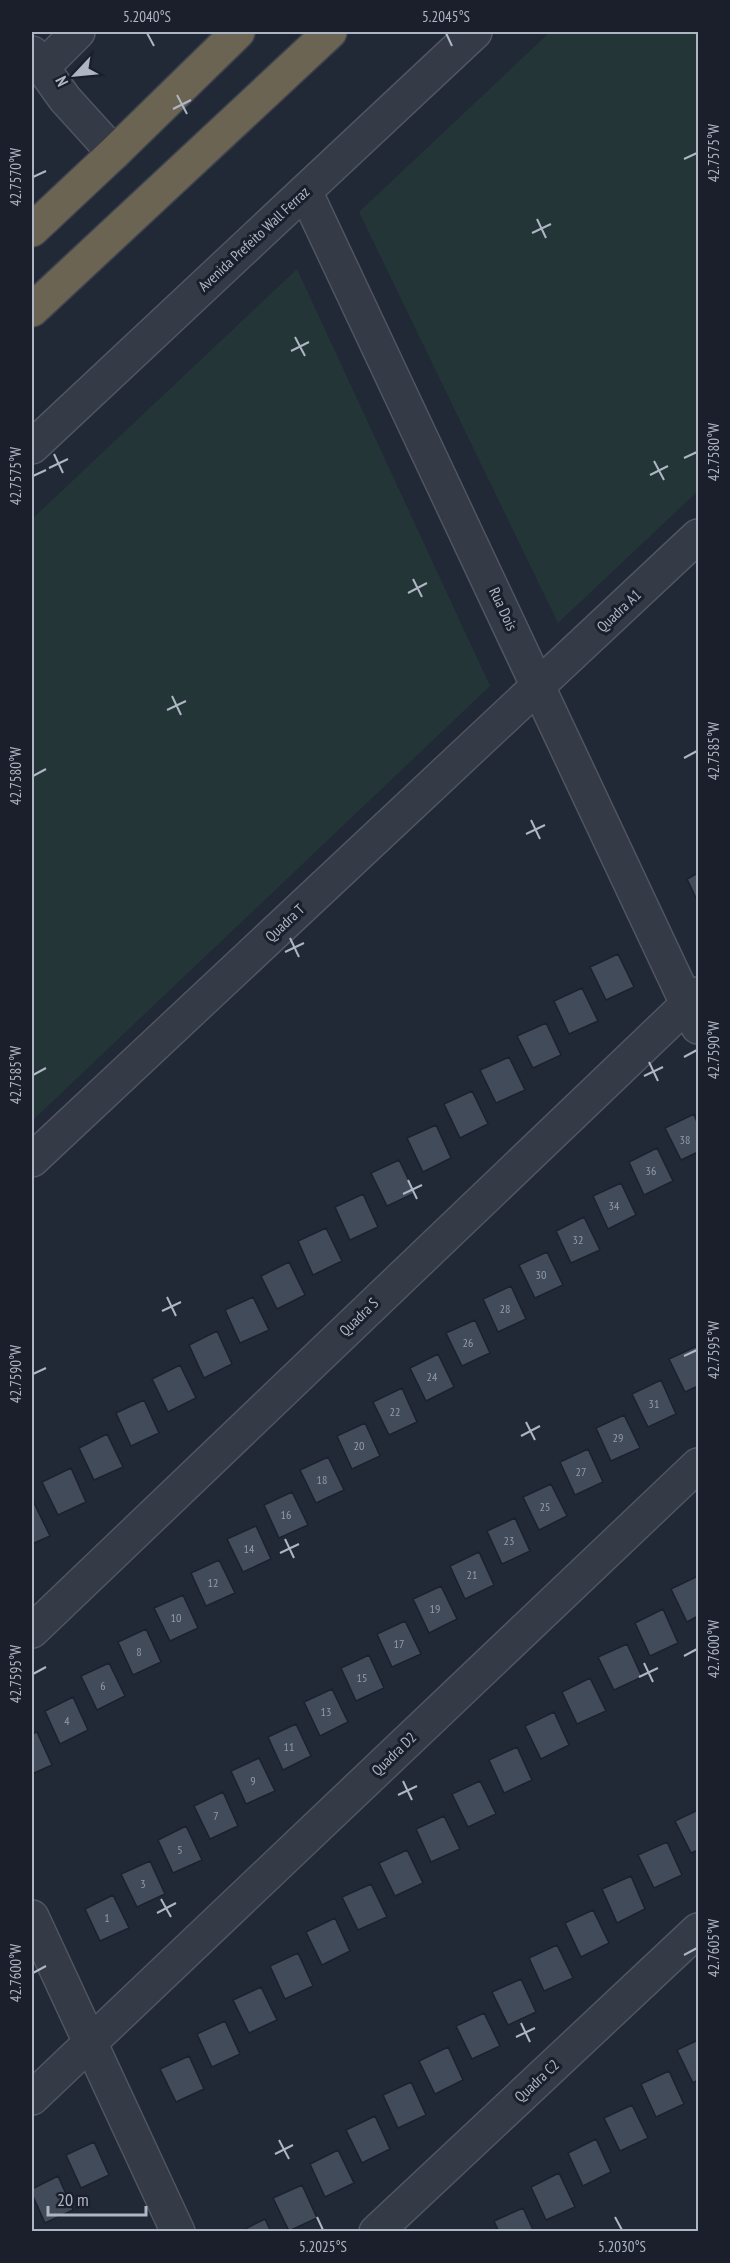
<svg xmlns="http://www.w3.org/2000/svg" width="730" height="2263" viewBox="0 0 730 2263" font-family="'PT Sans Narrow',sans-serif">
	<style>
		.green { fill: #243538 }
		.building { fill: #424b5a; stroke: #1c212d; stroke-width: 1.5 }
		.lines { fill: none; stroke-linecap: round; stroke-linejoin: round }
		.minor-casing { stroke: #4f5561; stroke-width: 36 }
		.highway-casing { stroke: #3c424e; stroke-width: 36 }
		.minor { stroke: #343a46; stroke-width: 33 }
		.highway { stroke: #6c6452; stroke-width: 33 }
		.ticks { fill: none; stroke: #aeb5c3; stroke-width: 2 }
		.labels { text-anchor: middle; stroke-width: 6; stroke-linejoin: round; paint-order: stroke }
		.number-label { font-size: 12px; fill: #939aa9 }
		.street-label { font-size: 15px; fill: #aeb5c3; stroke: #1a1f2b }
		.neatline { fill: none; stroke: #aeb5c3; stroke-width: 2 }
		.ticks-label { font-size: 15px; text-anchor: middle; fill: #aeb5c3 }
	</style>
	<rect width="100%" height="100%" fill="#212836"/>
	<!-- green -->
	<path class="green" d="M 550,32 L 698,32 L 698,491 L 558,623 L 359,212 Z
		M 297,269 L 490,686 L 32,1121 L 32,519 Z"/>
	<!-- building -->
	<path class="building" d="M 698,873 L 698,902 L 687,879 Z
		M 618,954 L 634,987 L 606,1000 L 590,967 Z
		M 582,988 L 598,1021 L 569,1034 L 554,1001 Z
		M 546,1023 L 561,1055 L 533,1068 L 517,1036 Z
		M 509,1057 L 525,1090 L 496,1103 L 480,1070 Z
		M 472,1091 L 488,1124 L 460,1138 L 444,1104 Z
		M 694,1114 L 698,1125 L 698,1152 L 681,1160 L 665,1128 Z
		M 436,1125 L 451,1158 L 423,1172 L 407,1138 Z
		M 657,1148 L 673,1181 L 644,1195 L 629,1162 Z
		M 399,1160 L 415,1193 L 387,1206 L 371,1173 Z
		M 621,1183 L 636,1215 L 608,1229 L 593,1196 Z
		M 363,1194 L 378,1227 L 350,1240 L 335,1207 Z
		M 584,1217 L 600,1250 L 571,1263 L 556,1231 Z
		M 326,1228 L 342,1261 L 313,1275 L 298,1241 Z
		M 547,1252 L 563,1285 L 535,1298 L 519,1265 Z
		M 289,1262 L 305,1295 L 277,1309 L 261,1276 Z
		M 511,1286 L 526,1319 L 498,1332 L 483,1299 Z
		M 253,1297 L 269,1330 L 240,1343 L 225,1310 Z
		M 475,1320 L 490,1353 L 462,1366 L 446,1333 Z
		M 217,1331 L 232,1364 L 204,1378 L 189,1345 Z
		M 697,1346 L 698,1386 L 685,1392 L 669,1359 Z
		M 438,1354 L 454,1387 L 426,1401 L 410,1368 Z
		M 180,1365 L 196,1398 L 168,1412 L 152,1379 Z
		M 661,1380 L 676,1414 L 648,1427 L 632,1394 Z
		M 402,1388 L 417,1422 L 389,1435 L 373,1402 Z
		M 144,1400 L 159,1433 L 131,1446 L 116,1413 Z
		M 624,1415 L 640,1448 L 611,1461 L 596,1428 Z
		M 365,1423 L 380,1456 L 352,1469 L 337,1436 Z
		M 107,1434 L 123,1467 L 94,1480 L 79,1448 Z
		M 588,1449 L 603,1482 L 575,1495 L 560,1462 Z
		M 328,1457 L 344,1490 L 316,1503 L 300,1470 Z
		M 71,1468 L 86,1502 L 58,1515 L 42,1482 Z
		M 551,1484 L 567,1516 L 539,1530 L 523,1497 Z
		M 292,1492 L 308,1525 L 279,1538 L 264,1505 Z
		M 34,1503 L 50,1536 L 32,1544 L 32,1504 Z
		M 515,1518 L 530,1551 L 502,1564 L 487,1531 Z
		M 256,1526 L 271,1559 L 243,1572 L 227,1539 Z
		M 479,1552 L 494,1585 L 465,1599 L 450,1566 Z
		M 219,1560 L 235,1593 L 206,1606 L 191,1573 Z
		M 698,1576 L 698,1616 L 687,1622 L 671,1589 Z
		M 441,1586 L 457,1619 L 429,1633 L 413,1599 Z
		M 183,1595 L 198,1628 L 170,1641 L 154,1608 Z
		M 663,1609 L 678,1643 L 650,1656 L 635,1623 Z
		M 405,1621 L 421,1654 L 392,1667 L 377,1634 Z
		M 146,1629 L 161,1662 L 133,1675 L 118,1642 Z
		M 627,1644 L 642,1677 L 614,1690 L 598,1657 Z
		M 369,1655 L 384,1688 L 356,1701 L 341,1668 Z
		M 109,1663 L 125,1696 L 97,1710 L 81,1676 Z
		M 590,1678 L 606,1711 L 577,1724 L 562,1692 Z
		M 332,1689 L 348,1722 L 320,1736 L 304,1702 Z
		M 73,1697 L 88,1730 L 60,1744 L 45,1711 Z
		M 554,1712 L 569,1745 L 541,1759 L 525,1726 Z
		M 296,1724 L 311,1756 L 283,1770 L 268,1737 Z
		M 37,1732 L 52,1765 L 32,1774 L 32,1734 Z
		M 517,1747 L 532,1780 L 504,1793 L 489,1760 Z
		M 259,1758 L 275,1791 L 246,1804 L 231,1771 Z
		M 480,1781 L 496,1814 L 468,1827 L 452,1794 Z
		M 223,1792 L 238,1826 L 210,1839 L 194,1806 Z
		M 698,1810 L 698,1850 L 691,1853 L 675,1821 Z
		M 444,1816 L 460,1849 L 431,1862 L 416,1829 Z
		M 186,1826 L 202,1860 L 173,1873 L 158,1840 Z
		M 667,1842 L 682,1875 L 654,1888 L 638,1855 Z
		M 407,1850 L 423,1883 L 395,1896 L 379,1863 Z
		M 150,1861 L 165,1894 L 137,1907 L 121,1874 Z
		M 631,1876 L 645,1909 L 617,1923 L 602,1889 Z
		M 371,1884 L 387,1917 L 358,1930 L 342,1897 Z
		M 113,1895 L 129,1928 L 100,1941 L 85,1909 Z
		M 593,1910 L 609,1943 L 581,1957 L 565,1923 Z
		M 335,1918 L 350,1951 L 322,1965 L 306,1932 Z
		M 557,1945 L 573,1978 L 544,1991 L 529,1958 Z
		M 298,1953 L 313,1986 L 285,1999 L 270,1966 Z
		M 521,1979 L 536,2012 L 508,2025 L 492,1992 Z
		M 261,1987 L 277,2020 L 249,2033 L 233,2000 Z
		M 484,2013 L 500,2046 L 472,2059 L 456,2026 Z
		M 225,2021 L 240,2054 L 212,2067 L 197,2034 Z
		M 698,2040 L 698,2080 L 693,2083 L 677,2050 Z
		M 448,2047 L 463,2080 L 435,2094 L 419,2061 Z
		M 189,2056 L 204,2089 L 176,2102 L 160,2069 Z
		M 669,2071 L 684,2104 L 656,2117 L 641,2084 Z
		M 411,2082 L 426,2115 L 398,2128 L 383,2095 Z
		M 632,2105 L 648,2138 L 620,2151 L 604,2118 Z
		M 375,2116 L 390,2149 L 362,2163 L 346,2130 Z
		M 596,2139 L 611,2172 L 583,2186 L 568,2153 Z
		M 94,2142 L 109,2175 L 81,2188 L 66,2155 Z
		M 338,2150 L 354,2183 L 325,2197 L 310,2164 Z
		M 559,2173 L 575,2207 L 546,2220 L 531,2187 Z
		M 58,2176 L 73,2210 L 45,2223 L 32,2194 L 32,2189 Z
		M 302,2185 L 317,2218 L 289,2231 L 273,2198 Z
		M 523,2208 L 534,2232 L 499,2232 L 494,2221 Z
		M 265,2219 L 271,2232 L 239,2232 Z"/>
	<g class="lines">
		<!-- minor casing -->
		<g class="minor-casing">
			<path id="minor" d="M 32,53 L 65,99 L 114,153
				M 42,68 L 78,32
				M 305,191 L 698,1027
				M 32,447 L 475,32
				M 32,1160 L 698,536
				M 32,1631 L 698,994
				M 32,1917 L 178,2232
				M 32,2098 L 698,1465
				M 376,2232 L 698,1930"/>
		</g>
		<!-- highway casing -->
		<g class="highway-casing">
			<path id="highway" d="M 32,230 L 114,153 L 238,32
				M 32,310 L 330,32"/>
		</g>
		<!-- minor -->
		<use href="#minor" class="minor"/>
		<!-- highway -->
		<use href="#highway" class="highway"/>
	</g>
	<!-- ticks -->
	<path class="ticks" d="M 147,33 L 154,46M 446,33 L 452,46M 177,95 L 187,114M 173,109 L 191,100M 684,159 L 697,153M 33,177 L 46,171M 537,219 L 546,238M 532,233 L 551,224M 295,337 L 305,356M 291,351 L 309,342M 54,454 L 63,473M 684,458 L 697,452M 654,461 L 664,480M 49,468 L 68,459M 650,475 L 668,466M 33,476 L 46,470M 413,579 L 422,597M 408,593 L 427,583M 172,696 L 181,715M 167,710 L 186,701M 684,758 L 697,751M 33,776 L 46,769M 531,820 L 540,839M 526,834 L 545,825M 290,938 L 299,957M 285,952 L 304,943M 684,1057 L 697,1050M 649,1062 L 658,1081M 33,1075 L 46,1068M 644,1076 L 663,1067M 408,1180 L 417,1199M 403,1194 L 422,1185M 167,1297 L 176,1316M 162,1311 L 181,1302M 684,1356 L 697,1350M 33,1374 L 46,1368M 526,1422 L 535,1440M 521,1436 L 540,1426M 285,1539 L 294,1558M 280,1553 L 299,1544M 684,1656 L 697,1649M 644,1663 L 653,1682M 33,1674 L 46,1667M 639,1677 L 658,1668M 403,1781 L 412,1800M 398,1795 L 417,1786M 161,1899 L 171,1917M 157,1913 L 176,1903M 684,1955 L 697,1948M 33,1973 L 46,1966M 521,2023 L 530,2042M 516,2037 L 535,2028M 279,2140 L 289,2159M 275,2154 L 293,2145M 317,2217 L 323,2230M 615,2217 L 622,2230"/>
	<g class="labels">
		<!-- number labels -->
		<g class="number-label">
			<text x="685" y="1144">38</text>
			<text x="651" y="1175">36</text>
			<text x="614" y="1210">34</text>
			<text x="578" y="1244">32</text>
			<text x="541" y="1279">30</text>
			<text x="505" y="1313">28</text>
			<text x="468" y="1347">26</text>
			<text x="432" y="1381">24</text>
			<text x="654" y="1408">31</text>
			<text x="395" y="1416">22</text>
			<text x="618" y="1442">29</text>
			<text x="359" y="1450">20</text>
			<text x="581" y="1476">27</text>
			<text x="322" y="1484">18</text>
			<text x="545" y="1511">25</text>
			<text x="286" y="1519">16</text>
			<text x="509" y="1545">23</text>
			<text x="249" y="1553">14</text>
			<text x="472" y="1579">21</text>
			<text x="213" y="1587">12</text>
			<text x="435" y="1613">19</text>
			<text x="176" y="1622">10</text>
			<text x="399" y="1648">17</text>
			<text x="139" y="1656">8</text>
			<text x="362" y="1682">15</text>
			<text x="103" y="1690">6</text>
			<text x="326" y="1716">13</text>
			<text x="67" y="1725">4</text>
			<text x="289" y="1751">11</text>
			<text x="253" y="1785">9</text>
			<text x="216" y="1820">7</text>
			<text x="180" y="1854">5</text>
			<text x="143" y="1888">3</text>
			<text x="107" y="1922">1</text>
		</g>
		<!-- street labels -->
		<g class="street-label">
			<text transform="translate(254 239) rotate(-43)" y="5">Avenida Prefeito Wall Ferraz</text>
			<text transform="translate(503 609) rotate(65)" y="5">Rua Dois</text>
			<text transform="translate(619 611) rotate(-43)" y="5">Quadra A1</text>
			<text transform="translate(285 923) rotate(-43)" y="5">Quadra T</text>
			<text transform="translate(359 1317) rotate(-44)" y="5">Quadra S</text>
			<text transform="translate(394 1754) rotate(-44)" y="5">Quadra D2</text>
			<text transform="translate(537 2081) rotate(-43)" y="5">Quadra C2</text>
		</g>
	</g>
	<!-- border -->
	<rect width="730" height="2263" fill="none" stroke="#1a1f2b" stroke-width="66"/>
	<!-- north arrow -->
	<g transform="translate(75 75) rotate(244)" stroke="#1a1f2b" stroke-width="4.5" paint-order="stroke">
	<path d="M0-4.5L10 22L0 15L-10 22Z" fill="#aeb5c3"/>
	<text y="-9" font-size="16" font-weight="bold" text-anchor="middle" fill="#aeb5c3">N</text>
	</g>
	<!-- scale -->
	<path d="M48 2206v9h98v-9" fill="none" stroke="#aeb5c3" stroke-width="3"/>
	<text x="57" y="2206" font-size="18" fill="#aeb5c3" stroke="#1a1f2b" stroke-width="4.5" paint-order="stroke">20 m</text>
	<rect x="33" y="33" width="664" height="2197" class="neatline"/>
	<g class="ticks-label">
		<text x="147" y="22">5.2040°S</text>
		<text x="446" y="22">5.2045°S</text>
		<text transform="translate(714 153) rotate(-90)" y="5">42.7575°W</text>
		<text transform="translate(16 177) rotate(-90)" y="5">42.7570°W</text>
		<text transform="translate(714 452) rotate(-90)" y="5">42.7580°W</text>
		<text transform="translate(16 476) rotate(-90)" y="5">42.7575°W</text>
		<text transform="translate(714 751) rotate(-90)" y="5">42.7585°W</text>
		<text transform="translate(16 776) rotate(-90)" y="5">42.7580°W</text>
		<text transform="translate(714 1050) rotate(-90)" y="5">42.7590°W</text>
		<text transform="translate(16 1075) rotate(-90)" y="5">42.7585°W</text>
		<text transform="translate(714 1350) rotate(-90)" y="5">42.7595°W</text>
		<text transform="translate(16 1374) rotate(-90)" y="5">42.7590°W</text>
		<text transform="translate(714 1649) rotate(-90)" y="5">42.7600°W</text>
		<text transform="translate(16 1674) rotate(-90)" y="5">42.7595°W</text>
		<text transform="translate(714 1948) rotate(-90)" y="5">42.7605°W</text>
		<text transform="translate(16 1973) rotate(-90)" y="5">42.7600°W</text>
		<text x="323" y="2252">5.2025°S</text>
		<text x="622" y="2252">5.2030°S</text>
	</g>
</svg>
